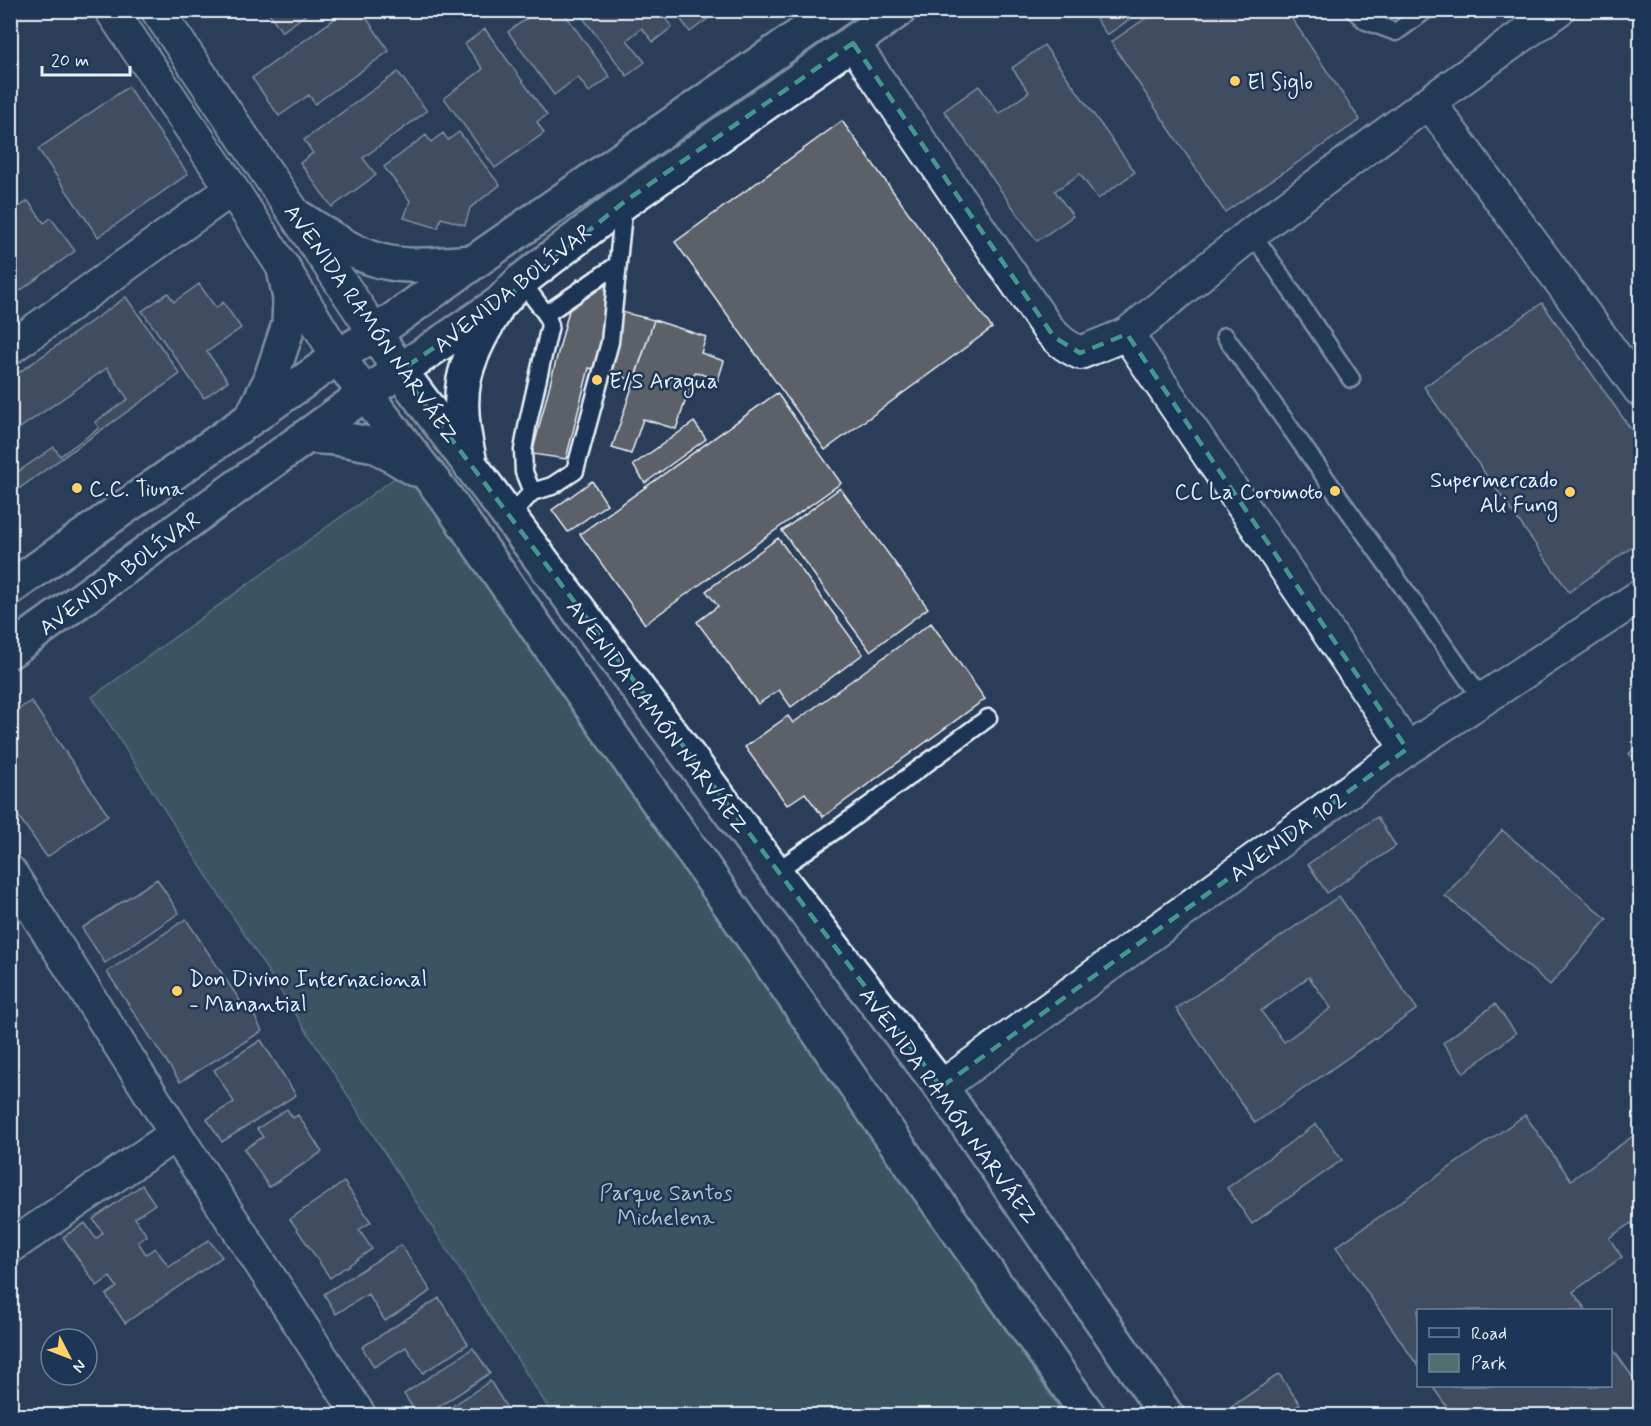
<svg xmlns="http://www.w3.org/2000/svg" width="1651" height="1426" viewBox="0 0 1651 1426" font-family="Mynerve,sans-serif">
	<style>
		.green { fill: #506f6e; stroke: #9cb0b3; stroke-width: 1.5 }
		.building { fill: #5c6167; stroke: #e8f1f8; stroke-width: 1.5; fill-rule: evenodd }
		.lines { fill: none; stroke-linecap: round; stroke-linejoin: round }
		.service-casing { stroke: #e8f1f8; stroke-width: 21 }
		.minor-casing { stroke: #e8f1f8; stroke-width: 36 }
		.primary-casing { stroke: #e8f1f8; stroke-width: 38 }
		.service { stroke: #1d3557; stroke-width: 16 }
		.minor { stroke: #1d3557; stroke-width: 32 }
		.primary { stroke: #1d3557; stroke-width: 33 }
		.marked { fill: none; stroke: #459590; stroke-width: 4.5; stroke-dasharray: 12 8; stroke-linejoin: round }
		.poi-dot { fill: #ffd166; stroke: #1d3557; stroke-width: 2 }
		.labels { text-anchor: middle; stroke-width: 5; stroke-linejoin: round; paint-order: stroke }
		.poi-label { font-size: 22px; fill: #e8f1f8; stroke: #1d3557; text-anchor: start }
		.street-label { font-size: 22px; fill: #e8f1f8; stroke: #1d3557 }
		.park-label { font-size: 22px; fill: #b3c4c8; stroke: #1d3557 }
	</style>
	<rect width="100%" height="100%" fill="#2a3e5a"/>
	<filter id="ink" filterUnits="userSpaceOnUse"><feTurbulence type="fractalNoise" baseFrequency=".0167" numOctaves="2"/><feDisplacementMap in="SourceGraphic" scale="12" xChannelSelector="R" yChannelSelector="G"/><feConvolveMatrix kernelMatrix="1 2 1 2 8 2 1 2 1" color-interpolation-filters="sRGB"/></filter>
	<g filter="url(#ink)">
		<!-- green -->
		<path class="green" d="M 414,464 L 1064,1415 L 553,1415 L 92,697 Z"/>
		<!-- building -->
		<path class="building" d="M 267,10 L 312,10 L 282,32 Z
			M 347,10 L 361,10 L 389,51 L 315,104 L 309,95 L 279,116 L 252,78 Z
			M 532,10 L 562,10 L 610,77 L 589,92 L 578,77 L 554,95 L 508,32 L 534,13 Z
			M 577,10 L 659,10 L 672,27 L 653,42 L 642,28 L 627,40 L 645,62 L 627,76 Z
			M 674,10 L 711,10 L 714,14 L 690,32 Z
			M 1090,10 L 1143,10 L 1107,35 Z
			M 1158,10 L 1286,10 L 1360,120 L 1225,212 L 1111,42 Z
			M 485,29 L 547,115 L 537,122 L 544,133 L 495,168 L 444,98 L 483,69 L 465,44 Z
			M 1044,45 L 1135,172 L 1098,199 L 1080,174 L 1055,191 L 1073,216 L 1037,241 L 944,111 L 979,86 L 999,114 L 1029,92 L 1012,68 Z
			M 398,72 L 427,111 L 363,158 L 376,175 L 332,207 L 300,163 L 313,153 L 304,140 Z
			M 128,87 L 188,174 L 98,237 L 38,149 Z
			M 842,121 L 992,328 L 825,450 L 675,242 Z
			M 459,132 L 500,185 L 470,208 L 465,225 L 441,218 L 438,228 L 404,218 L 410,201 L 384,167 L 426,135 L 431,142 L 443,133 L 448,140 Z
			M 28,201 L 44,223 L 51,218 L 75,251 L 10,298 L 10,213 Z
			M 577,279 L 610,286 L 605,308 L 654,320 L 634,380 L 589,368 L 566,459 L 532,454 Z
			M 199,284 L 216,308 L 223,302 L 241,328 L 207,352 L 228,381 L 204,398 L 142,311 L 168,293 L 174,302 Z
			M 126,297 L 180,374 L 10,495 L 10,379 Z
			M 1542,303 L 1640,442 L 1640,541 L 1569,592 L 1424,387 Z
			M 654,320 L 706,337 L 701,353 L 724,361 L 718,380 L 695,372 L 676,429 L 643,419 L 631,454 L 612,448 Z
			M 107,368 L 128,399 L 95,422 L 99,428 L 60,456 L 54,447 L 19,471 L 10,460 L 10,435 Z
			M 777,393 L 841,483 L 645,624 L 580,534 Z
			M 694,422 L 706,439 L 645,483 L 633,465 Z
			M 592,481 L 607,504 L 568,532 L 552,510 Z
			M 840,488 L 928,608 L 870,651 L 782,531 Z
			M 778,538 L 863,654 L 791,707 L 779,690 L 758,704 L 697,622 L 718,606 L 706,591 Z
			M 931,623 L 985,699 L 823,817 L 805,793 L 787,805 L 745,747 L 788,716 L 793,723 Z
			M 31,701 L 108,815 L 47,857 L 10,804 L 10,715 Z
			M 1640,741 L 1640,763 L 1629,754 Z
			M 1377,817 L 1396,846 L 1327,893 L 1308,864 Z
			M 1502,830 L 1607,919 L 1550,985 L 1445,896 Z
			M 157,879 L 179,913 L 105,963 L 82,928 Z
			M 1339,896 L 1417,1009 L 1255,1123 L 1176,1009 ZM 1309,977 L 1331,1008 L 1284,1042 L 1261,1011 Z
			M 186,919 L 248,1013 L 252,1011 L 262,1031 L 180,1082 L 107,972 Z
			M 1495,1004 L 1516,1033 L 1464,1073 L 1443,1043 Z
			M 261,1040 L 296,1095 L 222,1142 L 207,1119 L 234,1102 L 214,1070 Z
			M 287,1109 L 293,1118 L 298,1115 L 322,1152 L 269,1187 L 244,1149 L 263,1137 L 257,1129 Z
			M 1525,1115 L 1571,1180 L 1640,1131 L 1640,1237 L 1631,1223 L 1609,1238 L 1622,1257 L 1573,1292 L 1586,1310 L 1418,1310 L 1418,1366 L 1336,1247 Z
			M 1316,1124 L 1342,1160 L 1252,1224 L 1227,1188 Z
			M 344,1182 L 371,1222 L 359,1230 L 372,1249 L 330,1278 L 290,1219 Z
			M 142,1185 L 155,1204 L 135,1218 L 147,1236 L 138,1242 L 146,1254 L 155,1248 L 169,1267 L 209,1240 L 222,1257 L 125,1323 L 106,1295 L 117,1287 L 110,1277 L 97,1286 L 63,1237 L 85,1223 L 96,1239 L 103,1233 L 93,1219 Z
			M 401,1245 L 431,1291 L 385,1321 L 368,1294 L 336,1314 L 324,1294 Z
			M 439,1298 L 468,1344 L 423,1373 L 406,1347 L 374,1367 L 362,1347 Z
			M 1610,1345 L 1639,1386 L 1640,1385 L 1640,1416 L 1453,1416 L 1432,1386 L 1610,1386 Z
			M 473,1348 L 490,1373 L 425,1416 L 418,1416 L 404,1394 Z
			M 1279,1374 L 1300,1404 L 1284,1416 L 1218,1416 Z
			M 490,1381 L 512,1416 L 438,1416 Z"/>
		<g class="lines">
			<!-- service casing -->
			<g class="service-casing">
				<path id="service" d="M 1354,10 L 1366,21 L 1396,32 L 1426,10
					M 1252,233 L 1351,379
					M 521,281 L 546,314 L 550,325 L 528,422 L 523,450 L 524,472 L 532,492
					M 546,314 L 617,265
					M 1225,336 L 1482,699
					M 510,516 L 532,492 L 552,486 L 575,471 L 610,342 L 624,203
					M 775,872 L 840,827 L 988,718"/>
			</g>
			<!-- minor casing -->
			<g class="minor-casing">
				<path id="minor" d="M 111,10 L 232,189 L 284,269 L 338,357
					M 157,10 L 375,333
					M 853,43 L 1046,326 C 1056,339 1065,346 1080,353 L 1127,334 L 1252,233 L 1429,102 L 1558,10
					M 1429,102 L 1640,390
					M 1127,334 L 1407,749
					M 10,348 L 232,189
					M 10,872 L 176,1134 L 360,1416
					M 941,1087 L 1407,749 L 1640,596
					M 10,1247 L 176,1134"/>
			</g>
			<!-- primary casing -->
			<g class="primary-casing">
				<path id="primary" d="M 298,217 C 321,231 345,249 371,258 C 403,270 441,264 474,262
					M 375,333 L 400,371 L 775,872 L 941,1087 L 1167,1416
					M 338,357 L 365,394 L 447,499 L 881,1122 L 1089,1416
					M 253,415 L 270,381 L 289,324 L 290,298 L 284,269
					M 307,436 L 336,438 L 375,445 L 415,469
					M 469,458 C 454,396 461,365 495,311
					M 10,588 L 338,357 L 375,333 L 474,262 L 836,10
					M 10,651 L 365,394 L 500,303 L 521,281 L 624,202 L 899,10"/>
			</g>
			<!-- service -->
			<use href="#service" class="service"/>
			<!-- minor -->
			<use href="#minor" class="minor"/>
			<!-- primary -->
			<use href="#primary" class="primary"/>
		</g>
	</g>
	<!-- marked area -->
	<path d="M0 0H1651V1426H0ZM 853,43 L 1054,337 L 1080,353 L 1127,334 L 1407,749 L 941,1087 L 400,371 L 500,303 L 624,202 Z" fill="#2a3e5a" fill-opacity=".55" fill-rule="evenodd"/>
	<path class="marked" d="M 853,43 L 1054,337 L 1080,353 L 1127,334 L 1407,749 L 941,1087 L 400,371 L 500,303 L 624,202 Z"/>
	<!-- markers -->
	<g class="poi-dot">
		<circle cx="1235" cy="81" r="6"/>
		<circle cx="597" cy="380" r="6"/>
		<circle cx="77" cy="488" r="6"/>
		<circle cx="1335" cy="491" r="6"/>
		<circle cx="1570" cy="492" r="6"/>
		<circle cx="177" cy="991" r="6"/>
	</g>
	<g class="labels">
		<!-- poi labels -->
		<g class="poi-label">
			<text x="1247" y="89">El Siglo</text>
			<text x="609" y="388">E/S Aragua</text>
			<text x="1558" y="487" text-anchor="end">Supermercado<tspan x="1558" dy="25">Ali Fung</tspan></text>
			<text x="89" y="496">C.C. Tiuna</text>
			<text x="1323" y="499" text-anchor="end">CC La Coromoto</text>
			<text x="189" y="986">Don Divino Internacional<tspan x="189" dy="25">- Manantial</tspan></text>
		</g>
		<!-- street labels -->
		<g class="street-label">
			<text transform="translate(512 288) rotate(-38)" y="8">AVENIDA BOLÍVAR</text>
			<text transform="translate(372 323) rotate(55)" y="8">AVENIDA RAMÓN NARVÁEZ</text>
			<text transform="translate(119 573) rotate(-36)" y="8">AVENIDA BOLÍVAR</text>
			<text transform="translate(658 716) rotate(53)" y="8">AVENIDA RAMÓN NARVÁEZ</text>
			<text transform="translate(1287 836) rotate(-36)" y="8">AVENIDA 102</text>
			<text transform="translate(949 1105) rotate(54)" y="8">AVENIDA RAMÓN NARVÁEZ</text>
		</g>
		<!-- park labels -->
		<g class="park-label">
			<text x="666" y="1200">Parque Santos<tspan x="666" dy="25">Michelena</tspan></text>
		</g>
	</g>
	<!-- margin -->
	<rect width="1651" height="1426" fill="none" stroke="#1d3557" stroke-width="36"/>
	<rect x="18" y="18" width="1615" height="1390" fill="none" stroke="#e8f1f8" stroke-width="2" filter="url(#ink)"/>
	<!-- legend -->
	<rect x="1417" y="1309" width="195" height="78" fill="#1d3557" stroke="#6e8097" stroke-width="1.5"/>
	<rect x="1429" y="1328" width="30" height="9" fill="#1d3557" stroke="#6e8097" stroke-width="1.5"/>
	<text x="1471" y="1339" font-size="18" fill="#e8f1f8">Road</text>
	<rect x="1429" y="1354" width="30" height="18" fill="#506f6e" stroke="#6e8097" stroke-width="1.5"/>
	<text x="1471" y="1369" font-size="18" fill="#e8f1f8">Park</text>
	<!-- north arrow -->
	<g transform="translate(69 1357) rotate(132)"><circle r="28" fill="#1d3557" stroke="#6e8097" stroke-width="1.5"/>
	<path d="M0-4.5L10 22L0 15L-10 22Z" fill="#ffd166"/>
	<text y="-9" font-size="16" font-weight="bold" text-anchor="middle" fill="#e8f1f8">N</text>
	</g>
	<!-- scale -->
	<path d="M42 66v9h88v-9" fill="none" stroke="#e8f1f8" stroke-width="3"/>
	<text x="51" y="66" font-size="18" fill="#e8f1f8" stroke="#1d3557" stroke-width="4.5" paint-order="stroke">20 m</text>
</svg>
